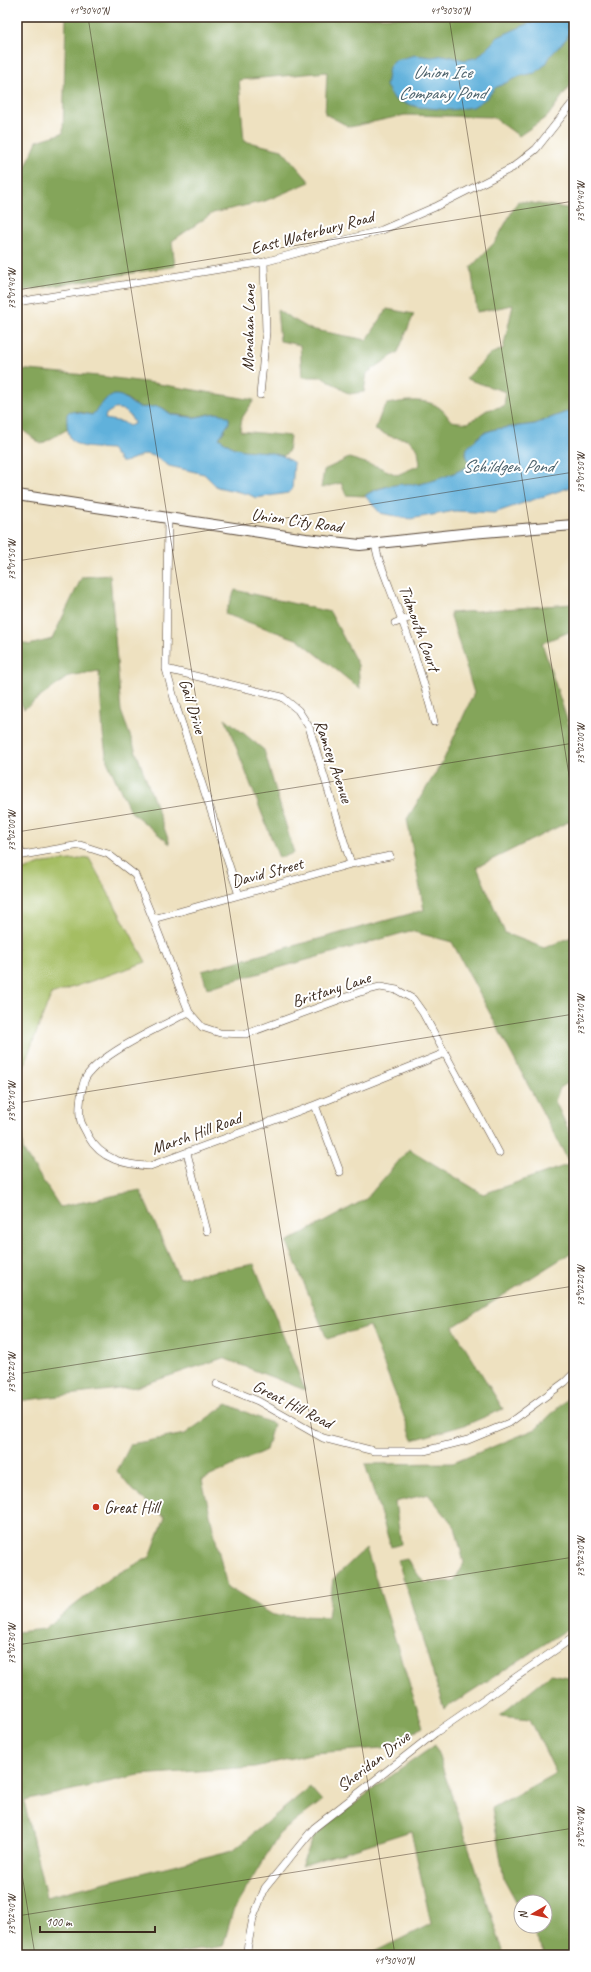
<svg xmlns="http://www.w3.org/2000/svg" width="591" height="1972" viewBox="0 0 591 1972" font-family="Caveat,sans-serif">
	<style>
		.green { fill: #a5be64; stroke: #707441 }
		.forest { fill: #84a55a; stroke: #60683c }
		.water { fill: #61b1db; stroke: #4e6e7c; fill-rule: evenodd }
		.lines { fill: none; stroke-linecap: round; stroke-linejoin: round }
		.street-casing { stroke: #564536; stroke-width: 8 }
		.secondary-casing { stroke: #564536; stroke-width: 12 }
		.street { stroke: #fff; stroke-width: 7 }
		.secondary { stroke: #fff; stroke-width: 10 }
		.ticks { fill: none; stroke: #3b2a1e; stroke-width: 1; stroke-opacity: 0.45 }
		.poi-dot { fill: #c8321e; stroke: #fff; stroke-width: 1.5 }
		.labels { text-anchor: middle; stroke-width: 4; stroke-linejoin: round; paint-order: stroke }
		.street-label { font-size: 17px; fill: #3b2a1e; stroke: #fff }
		.poi-label { font-size: 17px; fill: #3b2a1e; stroke: #fff; text-anchor: start }
		.water-label { font-size: 18px; font-style: italic; fill: #4a606a; stroke: #fff }
		.neatline { fill: none; stroke: #3b2a1e; stroke-width: 1.5 }
		.ticks-label { font-size: 10px; text-anchor: middle; fill: #3b2a1e }
	</style>
	<rect width="100%" height="100%" fill="#fff"/>
	<filter id="ink" filterUnits="userSpaceOnUse"><feTurbulence type="fractalNoise" baseFrequency=".025" numOctaves="2"/><feDisplacementMap in="SourceGraphic" scale="8" xChannelSelector="R" yChannelSelector="G"/><feConvolveMatrix kernelMatrix="1 2 1 2 8 2 1 2 1" color-interpolation-filters="sRGB"/></filter>
	<filter id="wash" filterUnits="userSpaceOnUse"><feTurbulence type="fractalNoise" baseFrequency=".012" numOctaves="4" result="noise"/><feDisplacementMap in="SourceGraphic" scale="16" xChannelSelector="R" yChannelSelector="G"/><feGaussianBlur stdDeviation="0.9" result="paint"/><feColorMatrix in="noise" values="0 0 0 0 0 0 0 0 0 0 0 0 0 0 0 0 0 1.4 0 .05"/><feComposite in="paint" operator="in"/></filter>
	<g filter="url(#wash)">
		<rect width="100%" height="100%" fill="#eee1c0"/>
		<!-- green -->
		<path class="green" d="M 89,858 L 146,962 L 51,995 L 17,1083 L 17,872 L 44,863 Z
			M 17,1084 L 23,1150 L 17,1146 Z"/>
		<!-- forest -->
		<path class="forest" d="M 66,17 L 574,17 L 574,80 L 548,116 L 519,136 L 493,117 L 405,115 L 350,127 L 325,114 L 327,72 L 239,80 L 244,141 L 282,150 L 310,182 L 265,201 L 213,213 L 172,241 L 175,266 L 17,292 L 17,159 L 24,171 L 37,141 L 63,133 Z
			M 518,201 L 574,209 L 574,409 L 535,424 L 496,429 L 483,433 L 467,448 L 466,453 L 469,466 C 453,474 437,482 419,484 C 402,487 379,483 365,496 L 346,495 L 341,483 L 321,488 L 324,470 L 349,458 L 379,467 L 397,475 L 420,465 L 418,450 L 408,439 L 392,437 L 375,430 L 382,411 L 387,404 C 404,401 427,397 441,409 C 445,412 448,417 451,421 L 468,423 L 487,410 L 504,406 L 506,392 L 466,379 L 490,354 L 503,349 L 513,305 L 477,312 L 471,267 L 495,242 Z
			M 387,309 L 414,314 L 398,352 L 367,373 L 364,392 L 349,394 L 323,377 L 302,377 L 300,345 L 280,341 L 277,310 L 310,329 L 367,340 Z
			M 17,369 L 98,376 L 153,383 L 254,400 L 242,418 L 240,431 L 290,436 L 288,452 L 283,456 C 267,452 246,453 232,447 C 228,445 223,441 219,438 L 225,430 L 217,413 L 195,417 L 171,414 L 163,408 L 138,407 L 126,398 L 106,399 L 92,415 L 75,411 L 67,423 L 68,429 L 41,444 L 17,426 Z
			M 110,575 L 121,711 L 170,844 L 130,811 L 107,761 L 103,734 L 99,671 L 69,676 L 24,709 L 17,696 L 17,640 L 29,645 L 52,639 L 82,577 Z
			M 235,590 L 330,612 L 358,665 L 360,689 L 299,640 L 225,614 Z
			M 574,602 L 574,630 L 542,643 L 574,741 L 574,819 L 477,867 L 505,933 L 544,948 L 574,936 L 574,1079 L 560,1088 L 555,1101 L 574,1142 L 574,1255 L 572,1252 L 453,1327 L 503,1409 L 468,1424 L 413,1440 L 369,1326 L 327,1339 L 287,1242 L 366,1199 L 409,1149 L 483,1194 L 570,1164 L 452,942 L 410,931 L 207,988 L 202,971 L 424,910 L 407,819 L 443,761 L 474,693 L 450,613 L 572,604 Z
			M 225,718 L 264,750 L 294,853 L 279,858 Z
			M 17,1146 L 23,1150 L 60,1207 L 140,1190 L 179,1278 L 254,1264 L 305,1390 L 223,1358 L 136,1387 L 17,1401 Z
			M 574,1392 L 574,1625 L 444,1709 L 398,1561 L 407,1559 L 424,1583 L 454,1581 L 464,1563 L 455,1527 L 428,1494 L 395,1502 L 401,1544 L 391,1547 L 365,1464 L 453,1463 L 536,1429 Z
			M 227,1404 L 273,1424 L 266,1450 L 202,1480 L 227,1587 L 273,1615 L 328,1617 L 333,1579 L 366,1548 L 423,1727 L 383,1748 L 314,1753 L 255,1767 L 139,1775 L 24,1801 L 46,1897 L 233,1850 L 310,1787 L 322,1801 L 279,1834 L 233,1911 L 223,1946 L 169,1955 L 17,1955 L 17,1632 L 44,1629 L 111,1577 L 150,1557 L 165,1517 L 132,1490 L 117,1471 L 131,1444 L 185,1434 Z
			M 551,1674 L 574,1678 L 574,1955 L 546,1955 L 530,1926 L 545,1926 L 545,1902 L 521,1902 L 521,1910 L 504,1879 L 492,1808 L 556,1773 L 530,1719 L 499,1716 Z
			M 435,1745 L 504,1954 L 504,1955 L 368,1955 L 431,1924 L 411,1831 L 301,1866 L 315,1835 L 377,1786 Z"/>
		<!-- water -->
		<path class="water" d="M 543,17 L 564,17 L 567,19 L 569,32 L 567,38 L 551,55 L 546,64 L 535,73 L 520,76 L 495,88 L 487,98 L 473,107 L 450,110 L 418,107 L 395,100 L 386,86 L 389,67 L 396,60 L 415,55 L 432,57 L 444,55 L 465,60 L 478,57 L 498,37 Z
			M 114,395 C 125,394 129,404 139,407 C 146,409 154,405 160,407 C 164,408 167,412 171,414 C 176,416 184,416 190,417 C 203,419 216,407 229,418 L 229,423 L 219,438 L 232,447 L 243,450 L 268,452 L 283,456 L 294,463 L 292,490 L 288,493 L 256,498 L 248,494 L 217,487 L 204,474 L 169,466 L 154,456 L 145,454 L 125,462 L 121,462 L 111,449 C 82,447 65,450 67,414 L 70,411 L 92,415 L 106,399 ZM 114,409 C 124,407 132,416 134,424 L 129,426 L 123,422 L 105,419 L 106,414 Z
			M 574,409 L 574,486 L 494,513 L 455,511 L 410,519 L 380,513 L 365,496 C 372,489 395,484 405,484 C 410,483 415,485 420,484 C 438,480 453,474 469,466 L 466,453 L 467,448 L 483,433 L 496,429 L 535,424 Z"/>
	</g>
	<g filter="url(#ink)">
		<g class="lines">
			<!-- street casing -->
			<g class="street-casing">
				<path id="street" d="M 17,302 L 264,262 L 382,230 L 435,207 L 512,168 L 536,149 L 574,101
					M 260,395 L 266,332 L 264,262
					M 168,518 L 166,669 L 177,709 L 239,895
					M 375,544 L 378,557 C 398,611 421,665 434,722
					M 395,623 L 409,618
					M 166,669 L 282,697 L 298,710 L 309,727 L 351,864
					M 17,844 L 22,854
					M 17,856 L 80,845 L 108,854 L 135,875 L 153,919 L 189,1012 L 202,1027 L 220,1033 L 246,1034 L 360,992 L 380,987 L 397,990 L 413,999 L 423,1013 L 499,1153
					M 153,919 L 351,864 L 390,856
					M 189,1012 C 162,1026 101,1053 86,1077 C 81,1086 78,1113 81,1122 C 83,1127 86,1131 88,1136 C 101,1160 126,1165 150,1166 L 315,1105 L 445,1053
					M 315,1105 L 340,1172
					M 187,1153 L 207,1231
					M 217,1384 L 258,1401 L 323,1438 L 374,1451 L 424,1451 L 468,1440 L 509,1423 L 565,1382 L 574,1373
					M 246,1955 L 253,1918 L 265,1888 L 314,1828 L 435,1733 L 574,1637"/>
			</g>
			<!-- secondary casing -->
			<g class="secondary-casing">
				<path id="secondary" d="M 17,495 L 306,539 L 360,545 L 471,533 L 574,525"/>
			</g>
			<!-- street -->
			<use href="#street" class="street"/>
			<!-- secondary -->
			<use href="#secondary" class="secondary"/>
		</g>
	</g>
	<!-- ticks -->
	<path class="ticks" d="M 88,17 L 395,1955M 449,17 L 574,807M 17,19 L 27,17M 17,290 L 574,201M 17,561 L 574,472M 17,832 L 574,743M 17,1103 L 574,1014M 17,1374 L 574,1286M 17,1645 L 574,1557M 17,1843 L 35,1955M 17,1916 L 574,1828"/>
	<!-- markers -->
	<circle class="poi-dot" cx="96" cy="1507" r="4"/>
	<g class="labels">
		<!-- street labels -->
		<g class="street-label">
			<text transform="translate(312 232) rotate(-15)" y="6">East Waterbury Road</text>
			<text transform="translate(248 328) rotate(-89)" y="6">Monahan Lane</text>
			<text transform="translate(297 520) rotate(8)" y="6">Union City Road</text>
			<text transform="translate(420 628) rotate(70)" y="6">Tidmouth Court</text>
			<text transform="translate(193 706) rotate(73)" y="6">Gail Drive</text>
			<text transform="translate(334 761) rotate(71)" y="6">Ramsey Avenue</text>
			<text transform="translate(267 872) rotate(-15)" y="6">David Street</text>
			<text transform="translate(331 989) rotate(-18)" y="6">Brittany Lane</text>
			<text transform="translate(196 1133) rotate(-20)" y="6">Marsh Hill Road</text>
			<text transform="translate(293 1404) rotate(27)" y="6">Great Hill Road</text>
			<text transform="translate(373 1761) rotate(-38)" y="6">Sheridan Drive</text>
		</g>
		<!-- poi labels -->
		<g class="poi-label">
			<text x="104" y="1513">Great Hill</text>
		</g>
		<!-- water labels -->
		<g class="water-label">
			<text x="442" y="78">Union Ice<tspan x="442" dy="21">Company Pond</tspan></text>
			<text x="508" y="472">Schildgen Pond</text>
		</g>
	</g>
	<!-- margin -->
	<rect width="591" height="1972" fill="none" stroke="#fff" stroke-width="44"/>
	<!-- north arrow -->
	<g transform="translate(533 1914) rotate(261)"><circle r="19" fill="#ffffff" stroke="#b1aaa5"/>
	<path d="M0-3L7 15L0 10L-7 15Z" fill="#c8321e"/>
	<text y="-6" font-size="11" font-weight="bold" text-anchor="middle" fill="#3b2a1e">N</text>
	</g>
	<!-- scale -->
	<path d="M40 1926v6h115v-6" fill="none" stroke="#3b2a1e" stroke-width="2"/>
	<text x="46" y="1926" font-size="12" fill="#3b2a1e" stroke="#ffffff" stroke-width="3" paint-order="stroke">100 m</text>
	<rect x="22" y="22" width="547" height="1928" class="neatline"/>
	<g class="ticks-label">
		<text x="89" y="14">41°30'40"N</text>
		<text x="450" y="14">41°30'30"N</text>
		<text transform="translate(580 202) rotate(-90)" y="4">73°01'40"W</text>
		<text transform="translate(11 289) rotate(-90)" y="4">73°01'40"W</text>
		<text transform="translate(580 473) rotate(-90)" y="4">73°01'50"W</text>
		<text transform="translate(11 560) rotate(-90)" y="4">73°01'50"W</text>
		<text transform="translate(580 744) rotate(-90)" y="4">73°02'00"W</text>
		<text transform="translate(11 831) rotate(-90)" y="4">73°02'00"W</text>
		<text transform="translate(580 1015) rotate(-90)" y="4">73°02'10"W</text>
		<text transform="translate(11 1102) rotate(-90)" y="4">73°02'10"W</text>
		<text transform="translate(580 1286) rotate(-90)" y="4">73°02'20"W</text>
		<text transform="translate(11 1373) rotate(-90)" y="4">73°02'20"W</text>
		<text transform="translate(580 1557) rotate(-90)" y="4">73°02'30"W</text>
		<text transform="translate(11 1644) rotate(-90)" y="4">73°02'30"W</text>
		<text transform="translate(580 1828) rotate(-90)" y="4">73°02'40"W</text>
		<text transform="translate(11 1915) rotate(-90)" y="4">73°02'40"W</text>
		<text x="394" y="1964">41°30'40"N</text>
	</g>
</svg>
